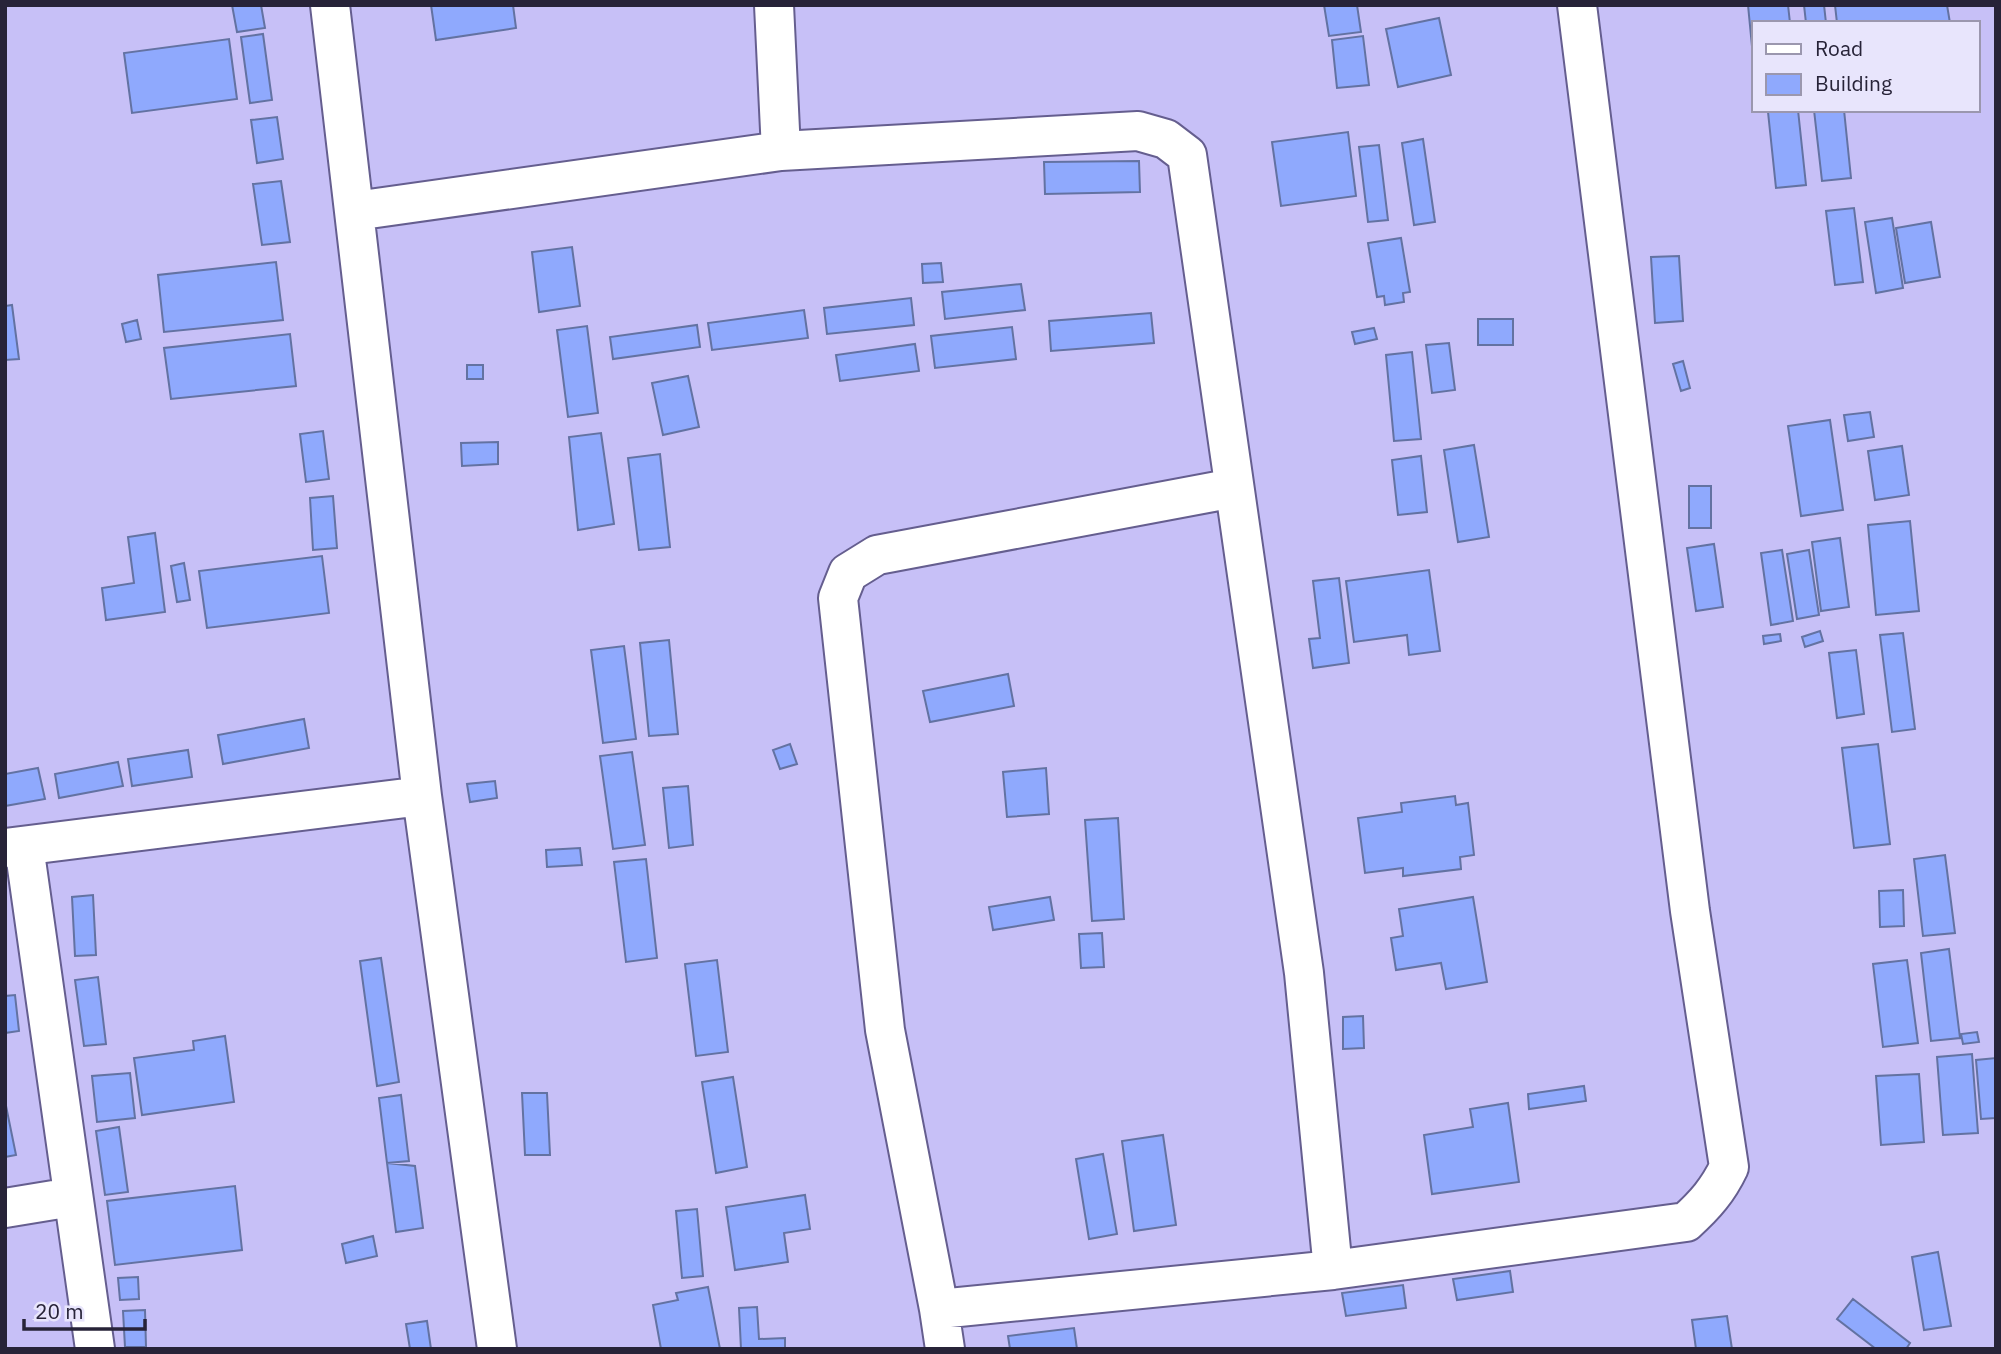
<svg xmlns="http://www.w3.org/2000/svg" width="2001" height="1354" viewBox="0 0 2001 1354" font-family="'IBM Plex Sans',sans-serif">
	<style>
		.building { fill: #8fa9fd; stroke: #6372a2; stroke-width: 2 }
		.lines { fill: none; stroke-linecap: round; stroke-linejoin: round }
		.street-casing { stroke: #655e8f; stroke-width: 42 }
		.street { stroke: #fff; stroke-width: 38 }
	</style>
	<rect width="100%" height="100%" fill="#c7c0f7"/>
	<!-- building -->
	<path class="building" d="M 232,5 L 261,5 L 265,28 L 237,32 Z
		M 431,5 L 513,5 L 516,28 L 436,40 Z
		M 1324,5 L 1357,5 L 1361,32 L 1329,36 Z
		M 1748,5 L 1788,5 L 1790,23 L 1754,23 L 1754,67 Z
		M 1804,5 L 1824,5 L 1826,23 L 1806,23 Z
		M 1835,5 L 1947,5 L 1950,23 L 1837,23 Z
		M 1439,18 L 1451,75 L 1398,87 L 1386,29 Z
		M 263,34 L 272,100 L 250,103 L 241,37 Z
		M 1363,36 L 1369,85 L 1337,88 L 1332,40 Z
		M 229,39 L 237,99 L 132,113 L 124,53 Z
		M 1798,110 L 1806,185 L 1776,188 L 1768,112 Z
		M 1814,110 L 1844,110 L 1851,178 L 1822,181 Z
		M 277,117 L 283,159 L 257,163 L 251,120 Z
		M 1348,132 L 1356,196 L 1281,206 L 1272,142 Z
		M 1423,139 L 1435,222 L 1414,225 L 1402,143 Z
		M 1379,145 L 1388,220 L 1368,222 L 1359,147 Z
		M 1139,161 L 1140,192 L 1045,194 L 1044,162 Z
		M 281,181 L 290,242 L 262,245 L 253,184 Z
		M 1854,208 L 1863,282 L 1835,285 L 1826,211 Z
		M 1892,218 L 1903,288 L 1876,293 L 1865,222 Z
		M 1931,222 L 1940,277 L 1905,283 L 1896,228 Z
		M 1401,238 L 1410,292 L 1403,293 L 1404,302 L 1385,305 L 1384,296 L 1377,297 L 1368,243 Z
		M 572,247 L 580,306 L 539,312 L 532,252 Z
		M 1679,256 L 1683,321 L 1655,323 L 1651,257 Z
		M 276,262 L 283,320 L 164,332 L 158,275 Z
		M 941,263 L 943,282 L 923,283 L 922,264 Z
		M 1021,284 L 1025,310 L 945,319 L 942,292 Z
		M 911,298 L 914,325 L 827,334 L 824,308 Z
		M 12,305 L 19,359 L 5,360 L 5,306 Z
		M 804,310 L 808,338 L 712,350 L 708,323 Z
		M 1151,313 L 1154,343 L 1051,351 L 1049,321 Z
		M 1478,319 L 1513,319 L 1513,345 L 1478,345 Z
		M 137,320 L 141,339 L 126,342 L 122,324 Z
		M 697,325 L 700,347 L 613,359 L 610,337 Z
		M 587,326 L 598,413 L 568,417 L 557,330 Z
		M 1012,327 L 1016,359 L 935,368 L 931,336 Z
		M 1374,328 L 1377,339 L 1355,344 L 1352,332 Z
		M 290,334 L 296,386 L 171,399 L 164,348 Z
		M 1449,343 L 1455,390 L 1432,393 L 1426,345 Z
		M 915,344 L 919,371 L 840,381 L 836,355 Z
		M 1412,352 L 1421,439 L 1394,441 L 1386,355 Z
		M 1683,361 L 1690,388 L 1681,391 L 1673,364 Z
		M 467,365 L 483,365 L 483,379 L 467,379 Z
		M 688,376 L 699,427 L 663,435 L 652,383 Z
		M 1870,412 L 1874,437 L 1848,441 L 1844,415 Z
		M 1830,420 L 1843,510 L 1801,516 L 1788,426 Z
		M 323,431 L 329,479 L 306,482 L 300,434 Z
		M 601,433 L 614,524 L 578,530 L 569,437 Z
		M 498,442 L 498,464 L 462,466 L 461,443 Z
		M 1474,445 L 1489,537 L 1458,542 L 1444,450 Z
		M 1902,446 L 1909,495 L 1875,500 L 1868,451 Z
		M 660,454 L 670,547 L 639,550 L 628,458 Z
		M 1421,456 L 1427,512 L 1398,515 L 1392,460 Z
		M 1689,486 L 1711,486 L 1711,528 L 1689,528 Z
		M 333,496 L 337,548 L 313,550 L 310,498 Z
		M 1910,521 L 1919,611 L 1876,615 L 1868,525 Z
		M 155,533 L 165,612 L 106,620 L 102,588 L 134,583 L 128,537 Z
		M 1840,538 L 1849,607 L 1821,611 L 1812,542 Z
		M 1714,544 L 1723,607 L 1696,611 L 1687,548 Z
		M 1782,550 L 1793,621 L 1771,625 L 1761,553 Z
		M 1809,550 L 1819,615 L 1797,619 L 1787,554 Z
		M 322,556 L 329,613 L 207,628 L 199,571 Z
		M 184,563 L 190,600 L 177,602 L 171,566 Z
		M 1429,570 L 1440,651 L 1409,655 L 1407,635 L 1354,642 L 1346,581 Z
		M 1339,578 L 1349,663 L 1313,668 L 1309,639 L 1320,638 L 1313,581 Z
		M 1820,631 L 1823,641 L 1805,647 L 1802,637 Z
		M 1903,633 L 1915,729 L 1892,732 L 1880,635 Z
		M 1780,634 L 1781,641 L 1764,644 L 1763,636 Z
		M 669,640 L 678,734 L 649,736 L 640,643 Z
		M 624,646 L 636,739 L 603,743 L 591,650 Z
		M 1856,650 L 1864,714 L 1837,718 L 1829,653 Z
		M 1008,674 L 1014,706 L 930,722 L 923,691 Z
		M 304,719 L 309,748 L 223,764 L 218,735 Z
		M 790,744 L 797,764 L 780,769 L 773,750 Z
		M 1878,744 L 1890,844 L 1854,848 L 1842,748 Z
		M 188,750 L 192,777 L 132,786 L 128,759 Z
		M 632,752 L 645,845 L 613,849 L 600,756 Z
		M 118,762 L 123,786 L 59,798 L 55,774 Z
		M 38,768 L 45,799 L 5,806 L 5,774 Z
		M 1046,768 L 1049,814 L 1007,817 L 1003,772 Z
		M 495,781 L 497,798 L 470,802 L 467,784 Z
		M 688,786 L 693,845 L 669,848 L 663,788 Z
		M 1455,796 L 1456,805 L 1468,803 L 1474,855 L 1460,857 L 1461,869 L 1403,876 L 1403,868 L 1365,873 L 1358,818 L 1402,812 L 1401,803 Z
		M 1118,818 L 1124,919 L 1092,921 L 1085,820 Z
		M 580,848 L 582,865 L 547,867 L 546,850 Z
		M 1945,855 L 1955,933 L 1923,936 L 1914,859 Z
		M 646,859 L 657,958 L 626,962 L 614,862 Z
		M 1903,890 L 1904,926 L 1880,927 L 1879,891 Z
		M 93,895 L 96,955 L 75,956 L 72,897 Z
		M 1050,897 L 1054,920 L 993,930 L 989,907 Z
		M 1473,897 L 1487,982 L 1446,989 L 1441,963 L 1396,970 L 1391,938 L 1403,936 L 1399,909 Z
		M 1102,933 L 1104,967 L 1081,968 L 1079,934 Z
		M 1949,949 L 1960,1038 L 1931,1041 L 1921,953 Z
		M 381,958 L 399,1082 L 377,1086 L 360,961 Z
		M 717,960 L 728,1052 L 696,1056 L 685,964 Z
		M 1907,960 L 1918,1043 L 1883,1047 L 1873,964 Z
		M 98,977 L 106,1044 L 84,1046 L 75,980 Z
		M 15,995 L 19,1031 L 5,1033 L 5,996 Z
		M 1363,1016 L 1364,1048 L 1343,1049 L 1343,1017 Z
		M 1977,1032 L 1979,1042 L 1963,1044 L 1961,1034 Z
		M 225,1036 L 234,1102 L 142,1115 L 134,1058 L 194,1050 L 193,1041 Z
		M 1972,1054 L 1978,1133 L 1943,1135 L 1937,1057 Z
		M 1996,1058 L 1996,1118 L 1981,1119 L 1976,1060 Z
		M 130,1073 L 135,1118 L 97,1122 L 92,1076 Z
		M 1919,1074 L 1924,1142 L 1881,1145 L 1876,1076 Z
		M 733,1077 L 747,1167 L 716,1173 L 702,1082 Z
		M 1584,1086 L 1586,1101 L 1529,1109 L 1528,1094 Z
		M 522,1093 L 547,1093 L 550,1155 L 525,1155 Z
		M 401,1095 L 409,1161 L 387,1163 L 379,1098 Z
		M 5,1101 L 16,1155 L 5,1157 Z
		M 1508,1103 L 1519,1182 L 1432,1194 L 1424,1135 L 1473,1127 L 1470,1109 Z
		M 119,1127 L 128,1192 L 105,1195 L 96,1131 Z
		M 1163,1135 L 1176,1225 L 1134,1231 L 1122,1141 Z
		M 1103,1154 L 1117,1234 L 1089,1239 L 1076,1159 Z
		M 387,1163 L 415,1166 L 423,1228 L 396,1232 Z
		M 235,1186 L 242,1250 L 115,1265 L 107,1201 Z
		M 805,1195 L 810,1229 L 784,1233 L 788,1262 L 735,1270 L 726,1207 Z
		M 697,1209 L 703,1276 L 682,1278 L 676,1211 Z
		M 373,1236 L 377,1256 L 346,1263 L 342,1244 Z
		M 1938,1252 L 1951,1326 L 1924,1330 L 1912,1257 Z
		M 1510,1271 L 1513,1292 L 1457,1300 L 1453,1279 Z
		M 138,1277 L 139,1299 L 120,1300 L 118,1278 Z
		M 1403,1285 L 1406,1308 L 1346,1316 L 1342,1293 Z
		M 708,1287 L 720,1349 L 661,1349 L 653,1305 L 678,1300 L 676,1293 Z
		M 1853,1299 L 1910,1343 L 1906,1349 L 1876,1349 L 1837,1319 Z
		M 757,1307 L 759,1339 L 785,1338 L 785,1349 L 741,1349 L 739,1308 Z
		M 145,1310 L 146,1347 L 125,1347 L 123,1311 Z
		M 1727,1316 L 1732,1349 L 1696,1349 L 1692,1320 Z
		M 427,1321 L 431,1349 L 410,1349 L 406,1324 Z
		M 1074,1328 L 1077,1349 L 1010,1349 L 1008,1336 Z"/>
	<g class="lines">
		<!-- street casing -->
		<g class="street-casing">
			<path id="street" d="M 330,5 L 422,796 L 497,1349
				M 774,5 L 781,151
				M 355,211 L 781,151 L 1138,131 L 1166,139 L 1187,155 L 1304,973 L 1333,1270 L 1686,1222 C 1705,1205 1718,1190 1729,1167 L 1690,911 L 1577,5
				M 24,846 L 95,1349
				M 5,848 L 422,796
				M 5,1208 L 72,1197
				M 939,1309 L 1333,1270
				M 945,1349 L 939,1309 L 885,1030 L 838,598 L 848,573 L 877,555 L 1234,488"/>
		</g>
		<!-- street -->
		<use href="#street" class="street"/>
	</g>
	<!-- border -->
	<rect width="2001" height="1354" fill="none" stroke="#272338" stroke-width="14"/>
	<!-- legend -->
	<rect x="1752" y="21" width="228" height="91" fill="#e8e5fc" stroke="#9b97ae" stroke-width="2"/>
	<rect x="1766" y="44" width="35" height="10" fill="#ffffff" stroke="#9b97ae" stroke-width="2"/>
	<text x="1815" y="56" font-size="21" fill="#272338">Road</text>
	<rect x="1766" y="74" width="35" height="21" fill="#8fa9fd" stroke="#9b97ae" stroke-width="2"/>
	<text x="1815" y="91" font-size="21" fill="#272338">Building</text>
	<!-- scale -->
	<path d="M24 1319v10h121v-10" fill="none" stroke="#272338" stroke-width="3.5"/>
	<text x="35" y="1319" font-size="21" fill="#272338" stroke="#e8e5fc" stroke-width="5" paint-order="stroke">20 m</text>
</svg>
